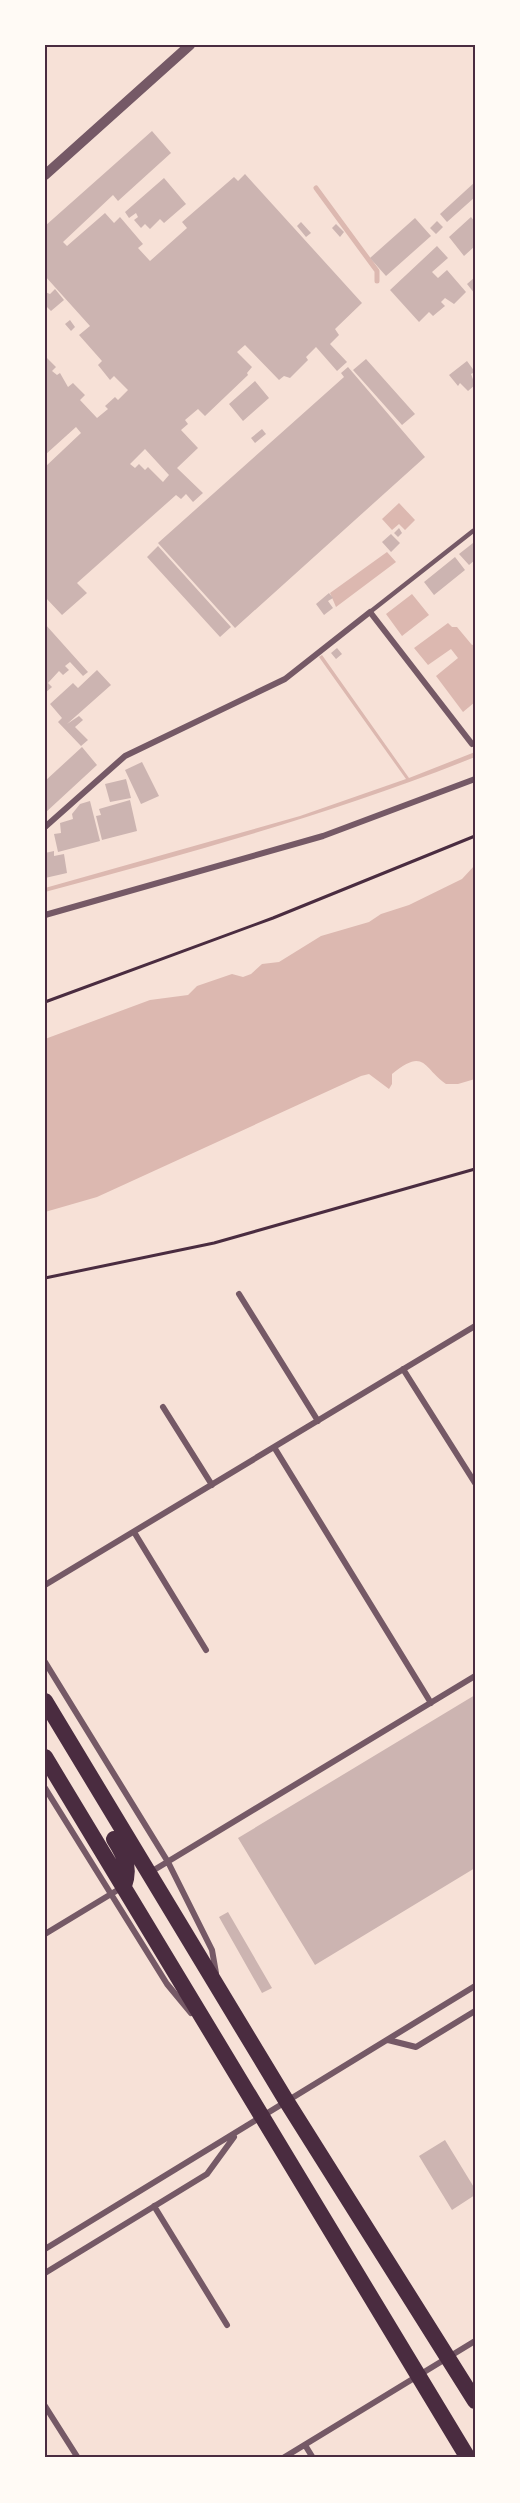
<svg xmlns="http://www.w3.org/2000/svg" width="520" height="2503" viewBox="0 0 520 2503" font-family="'Noto Sans',sans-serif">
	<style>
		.water { fill: #dcb8b0 }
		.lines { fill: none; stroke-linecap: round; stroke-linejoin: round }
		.stream { stroke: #dcb8b0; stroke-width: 5 }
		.building { fill: #ccb4b1; fill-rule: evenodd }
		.path { stroke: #4a2c40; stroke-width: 3 }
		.service { stroke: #755966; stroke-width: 4.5 }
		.minor { stroke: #755966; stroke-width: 6 }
		.tertiary { stroke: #755966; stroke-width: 10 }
		.trunk { stroke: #4a2c40; stroke-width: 16 }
		.neatline { fill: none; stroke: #4a2c40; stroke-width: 2 }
	</style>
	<rect width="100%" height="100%" fill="#f7e1d7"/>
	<!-- water -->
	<path class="water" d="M 399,503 L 415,520 L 405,530 L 399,524 L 392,530 L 382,519 Z
		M 387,552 L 396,562 L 336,607 L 330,593 Z
		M 412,594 L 429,615 L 402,636 L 386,614 Z
		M 448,623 L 452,627 L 457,627 L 472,645 L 475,644 L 475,702 L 463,712 L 436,676 L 458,658 L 451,649 L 428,665 L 414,648 Z
		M 322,655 L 409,778 L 475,752 L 475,757 C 335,813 190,853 45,892 L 45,888 L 300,816 L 406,779 L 319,657 Z
		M 475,865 L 475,1079 L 458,1084 L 446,1084 C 423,1068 425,1047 392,1074 L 392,1084 L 389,1089 L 369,1074 L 361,1076 L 97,1197 L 45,1212 L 45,1039 L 150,1000 L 188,995 L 197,986 L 232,974 L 243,977 L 251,974 L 262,964 L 279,962 L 321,936 L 369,922 L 381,914 L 409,905 L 462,879 Z"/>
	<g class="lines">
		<!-- stream -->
		<path class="stream" d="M 316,188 L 377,271 L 377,281"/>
	</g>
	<!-- building -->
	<path class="building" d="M 152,131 L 171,153 L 118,201 L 113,195 L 63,242 L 67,246 L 105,213 L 114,223 L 120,217 L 143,244 L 138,248 L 150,261 L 187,228 L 182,222 L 234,177 L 238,181 L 245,174 L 362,303 L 335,329 L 339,335 L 330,344 L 347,362 L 337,371 L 316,347 L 306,357 L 308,360 L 290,378 L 284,376 L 279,380 L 245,345 L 237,352 L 252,367 L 247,373 L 248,375 L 205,416 L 198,409 L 185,420 L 188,424 L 181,430 L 198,448 L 177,468 L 203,493 L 193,502 L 186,494 L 181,499 L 176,495 L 77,583 L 87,593 L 62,615 L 45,597 L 45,467 L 81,433 L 76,427 L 45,455 L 45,360 L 47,358 L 56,367 L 52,371 L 57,375 L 60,373 L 68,387 L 73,383 L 85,395 L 80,400 L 97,418 L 108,409 L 105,406 L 115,397 L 118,400 L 128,390 L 114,376 L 110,380 L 98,365 L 102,361 L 79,335 L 90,326 L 45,276 L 45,226 ZM 145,449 L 169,475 L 163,482 L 148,467 L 145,470 L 139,464 L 135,468 L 130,464 Z
		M 164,178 L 186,204 L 164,223 L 160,219 L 150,229 L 145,224 L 141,228 L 134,220 L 138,217 L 136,213 L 129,218 L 125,212 Z
		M 475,182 L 475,197 L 447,222 L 440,214 Z
		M 471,217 L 475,222 L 475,246 L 464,256 L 449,237 Z
		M 415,218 L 431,236 L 386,276 L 370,258 Z
		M 437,221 L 443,227 L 436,234 L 430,228 Z
		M 301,222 L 311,233 L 306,237 L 297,226 Z
		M 336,224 L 344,232 L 340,237 L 332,228 Z
		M 437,246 L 448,258 L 432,272 L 438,278 L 447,270 L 466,292 L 454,304 L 445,298 L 441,302 L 445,306 L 433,316 L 429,312 L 419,322 L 390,290 Z
		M 475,277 L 475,294 L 467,284 Z
		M 55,289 L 64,300 L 51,311 L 45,305 L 45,292 L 50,294 Z
		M 70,320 L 75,327 L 71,331 L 65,324 Z
		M 366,359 L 415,414 L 402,425 L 353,370 Z
		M 467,361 L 475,372 L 471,374 L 475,385 L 468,391 L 460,383 L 458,386 L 449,375 Z
		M 348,367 L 425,457 L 235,628 L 158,543 L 344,377 L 341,373 Z
		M 255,381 L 269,398 L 243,421 L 229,404 Z
		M 262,429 L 266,434 L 255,443 L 251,438 Z
		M 399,528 L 402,533 L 398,537 L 394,533 Z
		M 391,534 L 400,543 L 391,552 L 382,542 Z
		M 473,543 L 475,560 L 469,565 L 459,554 Z
		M 158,546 L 231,627 L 220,637 L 147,557 Z
		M 455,557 L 465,570 L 434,595 L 424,582 Z
		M 329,593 L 333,598 L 328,601 L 333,608 L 324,615 L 316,604 Z
		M 45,624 L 88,672 L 83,676 L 70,662 L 65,666 L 69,670 L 63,675 L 59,671 L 48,683 L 52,687 L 45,693 Z
		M 337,648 L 342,654 L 336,659 L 331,653 Z
		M 97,670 L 111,685 L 67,724 L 79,716 L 83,720 L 75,727 L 88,740 L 81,746 L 58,722 L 62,718 L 50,704 L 73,683 L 78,688 Z
		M 82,747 L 97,765 L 45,813 L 45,781 Z
		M 142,762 L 159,796 L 141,804 L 125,770 Z
		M 126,779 L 131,798 L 110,802 L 105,784 Z
		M 130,800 L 137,831 L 102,840 L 96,816 L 101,815 L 99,809 Z
		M 90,801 L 100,841 L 58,852 L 54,834 L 61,833 L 60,823 L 73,819 L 72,814 L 80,804 Z
		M 54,851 L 54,856 L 64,854 L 67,873 L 45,878 L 45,853 Z
		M 475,1695 L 475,1868 L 315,1965 L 238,1838 Z
		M 228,1912 L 272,1988 L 262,1993 L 219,1917 Z
		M 445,2140 L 475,2189 L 475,2195 L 452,2210 L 419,2156 Z"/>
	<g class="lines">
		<!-- path -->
		<path class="path" d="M 45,1002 L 273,918 L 475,836
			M 45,1278 L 214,1243 L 475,1169"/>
		<!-- service -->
		<path class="service" d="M 370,612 L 473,531"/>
		<!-- minor -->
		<path class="minor" d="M 45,827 L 125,756 L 285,679 L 370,612 L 472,744
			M 45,915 L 323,836 L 475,779
			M 239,1294 L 318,1421
			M 403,1369 L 475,1483
			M 163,1407 L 212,1485
			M 274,1447 L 431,1703
			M 134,1532 L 206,1650
			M 45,1585 L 475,1326
			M 45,1662 L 168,1862 L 212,1950 L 216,1973
			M 45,1788 L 167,1984 L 191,2013
			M 149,1873 L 475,1676
			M 45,1934 L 121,1888
			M 388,2040 L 416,2047 L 475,2011
			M 154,2206 L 227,2325
			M 45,2249 L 475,1986
			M 45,2273 L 207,2174 L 234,2137
			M 45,2406 L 78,2458
			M 305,2445 L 313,2458
			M 283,2458 L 475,2341"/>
		<!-- tertiary -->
		<path class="tertiary" d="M 45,175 L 190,45"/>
		<!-- trunk -->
		<path class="trunk" d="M 45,1701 L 287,2102 L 475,2401
			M 45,1757 L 468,2458
			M 114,1839 C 124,1855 131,1867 124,1886"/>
	</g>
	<!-- border -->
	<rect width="520" height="2503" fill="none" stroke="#fffaf5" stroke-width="93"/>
	<rect x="46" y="46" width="428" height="2410" class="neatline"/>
</svg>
